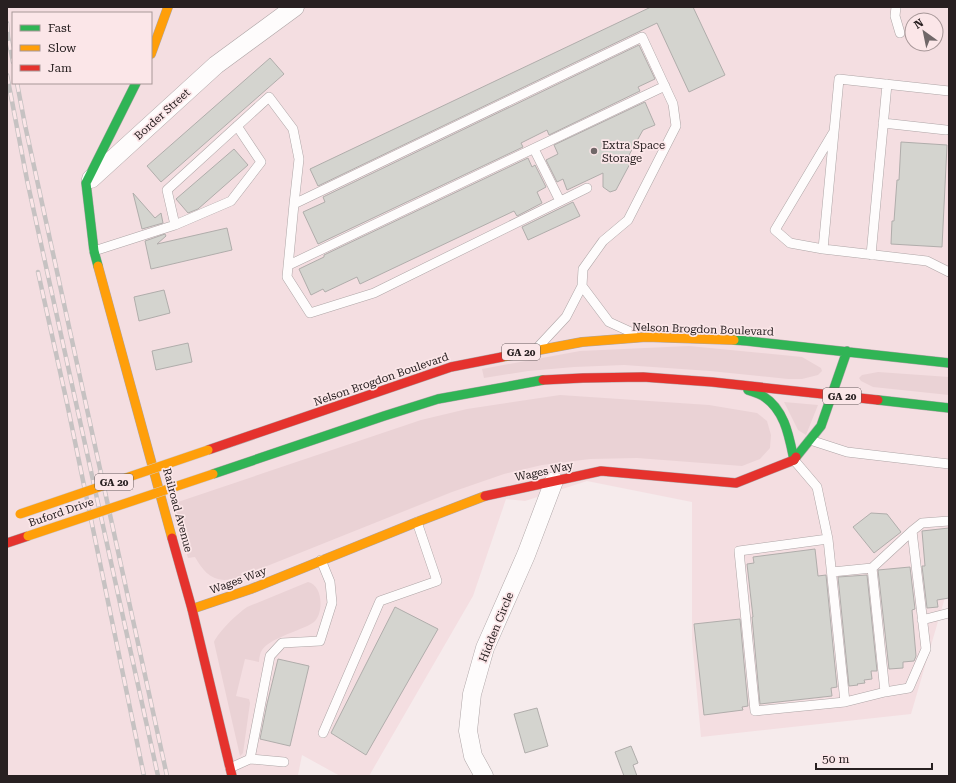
<svg xmlns="http://www.w3.org/2000/svg" width="956" height="783" viewBox="0 0 956 783" font-family="'Roboto Serif',serif">
	<style>
		.built { fill: #f4dee1; fill-rule: evenodd }
		.green { fill: #ead2d5 }
		.building { fill: #d4d4cf; stroke: #b0adab }
		.lines { fill: none; stroke-linecap: round; stroke-linejoin: round }
		.lane-casing { stroke: #aea5a6; stroke-width: 10 }
		.street-casing { stroke: #aea5a6; stroke-width: 19 }
		.fast-casing { stroke: #aea5a6; stroke-width: 10 }
		.slow-casing { stroke: #aea5a6; stroke-width: 10 }
		.jam-casing { stroke: #aea5a6; stroke-width: 10 }
		.lane { stroke: #fefcfc; stroke-width: 9 }
		.street { stroke: #fefcfc; stroke-width: 18 }
		.fast { stroke: #30b455; stroke-width: 9 }
		.slow { stroke: #ff9f0a; stroke-width: 9 }
		.jam { stroke: #e5322d; stroke-width: 9 }
		.rail-casing { stroke: #c6c2c2; stroke-width: 4.5 }
		.rail { stroke: #fbe6e8; stroke-width: 3; stroke-dasharray: 9; stroke-linecap: butt }
		.slow-bridge-casing { stroke: #cdc7c7; stroke-width: 10; stroke-linecap: butt }
		.slow-bridge { stroke: #ff9f0a; stroke-width: 9 }
		.poi-dot { fill: #706768; stroke: #fbe6e8; stroke-width: 1.5 }
		.labels { text-anchor: middle; stroke-width: 3.5; stroke-linejoin: round; paint-order: stroke }
		.shield { fill: #fbe6e8; stroke: #675b5d; stroke-width: 1 }
		.shield-label { font-size: 10px; font-weight: bold; fill: #282021 }
		.street-label { font-size: 11px; fill: #282021; stroke: #fbe6e8 }
		.poi-label { font-size: 11px; fill: #282021; stroke: #fbe6e8; text-anchor: start }
	</style>
	<rect width="100%" height="100%" fill="#f6ebec"/>
	<!-- built -->
	<path class="built" d="M 7,7 L 949,7 L 949,594 L 946,594 L 911,714 L 701,737 L 692,640 L 692,502 L 587,481 L 525,501 L 506,499 L 473,596 L 369,776 L 340,776 L 302,755 L 298,775 L 7,776 ZM 13,13 L 151,13 L 151,83 L 13,83 ZM 912,20 L 936,20 L 936,44 L 912,44 Z"/>
	<!-- green -->
	<path class="green" d="M 689,346 L 802,357 L 821,368 L 822,371 L 818,375 L 802,379 L 788,379 L 710,371 L 624,365 L 574,367 L 528,371 L 484,378 L 482,369 L 580,351 Z
		M 878,372 L 949,377 L 949,395 L 873,387 L 861,381 L 859,378 L 862,375 Z
		M 560,395 L 709,405 L 757,413 L 767,421 L 771,435 L 770,448 L 760,459 L 742,466 L 637,458 L 590,459 L 542,465 L 504,474 L 452,492 L 237,578 C 233,579 228,580 224,580 C 209,579 202,569 195,557 L 188,558 L 172,504 L 421,420 L 467,409 Z
		M 784,402 L 818,405 L 806,435 L 798,430 Z
		M 308,582 C 323,585 324,613 314,622 C 310,625 305,627 300,629 C 289,634 269,640 262,650 C 260,653 259,658 259,662 L 245,659 L 236,696 L 249,699 L 250,703 L 243,753 L 240,756 L 214,642 C 219,631 237,614 247,607 Z"/>
	<!-- building -->
	<path class="building" d="M 651,7 L 693,7 L 725,75 L 689,92 L 657,23 L 318,186 L 310,169 Z
		M 639,45 L 655,79 L 638,87 L 640,91 L 549,135 L 547,130 L 521,143 L 523,147 L 318,244 L 303,212 L 325,202 L 323,197 Z
		M 270,58 L 284,74 L 161,182 L 147,166 Z
		M 645,102 L 655,125 L 643,130 L 629,155 L 633,158 L 616,190 L 610,192 L 603,187 L 603,173 L 567,190 L 563,179 L 557,182 L 546,160 L 558,154 L 554,145 Z
		M 901,142 L 947,145 L 942,247 L 891,244 L 892,221 L 894,221 L 897,180 L 899,180 Z
		M 234,149 L 248,165 L 198,209 L 188,213 L 176,199 Z
		M 528,158 L 532,167 L 535,165 L 546,187 L 537,192 L 542,203 L 517,216 L 514,211 L 360,284 L 357,277 L 325,292 L 323,289 L 311,295 L 299,269 L 324,257 L 324,255 Z
		M 133,193 L 155,218 L 161,213 L 163,223 L 142,229 Z
		M 573,202 L 580,216 L 528,240 L 522,227 Z
		M 227,228 L 232,250 L 151,269 L 145,241 L 165,234 L 166,236 L 157,244 Z
		M 164,290 L 170,313 L 139,321 L 134,297 Z
		M 188,343 L 192,362 L 156,370 L 152,351 Z
		M 871,513 L 887,514 L 901,532 L 874,553 L 853,527 Z
		M 949,528 L 949,598 L 937,600 L 938,607 L 927,608 L 922,566 L 925,566 L 922,531 Z
		M 815,549 L 818,576 L 826,575 L 837,687 L 831,688 L 832,696 L 760,704 L 752,617 L 753,617 L 747,564 L 754,563 L 753,557 Z
		M 910,567 L 915,609 L 912,610 L 916,656 L 914,661 L 903,662 L 903,668 L 889,669 L 878,570 Z
		M 867,575 L 877,671 L 871,671 L 872,679 L 864,680 L 865,683 L 857,684 L 858,685 L 849,686 L 838,577 Z
		M 395,607 L 438,629 L 366,755 L 331,733 Z
		M 740,619 L 748,706 L 742,707 L 743,710 L 704,715 L 694,624 Z
		M 278,659 L 309,666 L 290,746 L 260,739 L 267,704 Z
		M 537,708 L 548,746 L 525,753 L 514,714 Z
		M 631,746 L 638,763 L 633,765 L 637,776 L 624,776 L 615,752 Z"/>
	<g class="lines">
		<!-- lane casing -->
		<g class="lane-casing">
			<path id="lane" d="M 896,7 L 895,16 L 900,33
				M 949,91 L 839,79 L 823,249 L 927,261 L 949,272
				M 883,123 L 946,130
				M 534,149 L 560,201
				M 175,225 L 231,201 L 261,162 L 237,126
				M 823,249 L 790,243 L 775,230 L 833,133
				M 94,251 L 175,225 L 167,190 L 269,97 L 293,129 L 299,159 L 294,204
				M 871,255 L 887,84
				M 289,265 L 665,86
				M 582,286 L 609,322 L 633,333
				M 539,346 L 566,317 L 582,286 L 583,269 L 603,241 L 628,220 L 676,126 L 673,104 L 642,37 L 294,204 L 287,277 L 310,313 L 374,293 L 587,188
				M 810,440 L 847,452 L 949,464
				M 794,460 L 817,487 L 828,539 L 845,702 L 885,692 L 909,688 L 926,649 L 912,531 L 922,523 L 949,521
				M 828,539 L 739,551 L 755,711 L 845,702
				M 832,572 L 872,568
				M 922,620 L 949,613
				M 885,692 L 872,568 L 912,531
				M 323,733 L 380,601 L 437,581 L 417,522
				M 250,759 L 284,762
				M 230,768 L 250,759 L 270,656 L 282,643 L 320,641 L 332,603 L 330,582 L 321,560"/>
		</g>
		<!-- street casing -->
		<g class="street-casing">
			<path id="street" d="M 91,179 L 216,65 L 295,7
				M 484,776 L 473,756 L 468,731 L 472,694 L 485,648 L 526,555 L 554,481"/>
		</g>
		<!-- fast casing -->
		<g class="fast-casing">
			<path id="fast" d="M 98,266 L 94,251 L 86,183 L 136,83
				M 734,340 L 747,341 L 949,363
				M 748,390 C 753,392 758,393 763,396 C 785,410 789,436 794,460
				M 878,400 L 949,408
				M 796,457 L 821,426 L 847,351
				M 213,474 L 384,416 L 438,399 L 543,380"/>
		</g>
		<!-- slow casing -->
		<g class="slow-casing">
			<path id="slow" d="M 151,54 L 168,7
				M 98,266 L 172,538
				M 502,357 L 582,342 L 646,337 L 734,340
				M 192,609 L 251,589 L 417,522 L 485,496"/>
		</g>
		<!-- jam casing -->
		<g class="jam-casing">
			<path id="jam" d="M 543,380 L 583,378 L 643,377 L 712,382 L 878,400
				M 208,450 L 451,367 L 502,357
				M 485,496 L 601,471 L 736,483 L 794,460 L 796,457
				M 172,538 L 192,609 L 232,776
				M 7,543 L 28,536"/>
		</g>
		<!-- lane -->
		<use href="#lane" class="lane"/>
		<!-- street -->
		<use href="#street" class="street"/>
		<!-- fast -->
		<use href="#fast" class="fast"/>
		<!-- slow -->
		<use href="#slow" class="slow"/>
		<!-- jam -->
		<use href="#jam" class="jam"/>
		<!-- rail casing -->
		<g class="rail-casing">
			<path id="rail" d="M 7,23 L 8,37 L 13,62
				M 7,75 L 27,180 L 158,776
				M 17,83 L 25,125 L 167,776
				M 38,272 L 67,403 L 144,776"/>
		</g>
		<!-- rail -->
		<use href="#rail" class="rail"/>
		<!-- slow-bridge casing -->
		<g class="slow-bridge-casing">
			<path id="slow-bridge" d="M 20,514 L 208,450
				M 28,536 L 213,474"/>
		</g>
		<!-- slow-bridge -->
		<use href="#slow-bridge" class="slow-bridge"/>
	</g>
	<!-- markers -->
	<circle class="poi-dot" cx="594" cy="151" r="4"/>
	<g class="labels">
		<!-- shield labels -->
		<g class="shield">
			<rect x="502" y="344" width="38" height="16" rx="3"/>
			<rect x="823" y="388" width="38" height="16" rx="3"/>
			<rect x="95" y="474" width="38" height="16" rx="3"/>
		</g>
		<g class="shield-label">
			<text x="521" y="356">GA 20</text>
			<text x="842" y="400">GA 20</text>
			<text x="114" y="486">GA 20</text>
		</g>
		<!-- street labels -->
		<g class="street-label">
			<text transform="translate(162 114) rotate(-42)" y="4">Border Street</text>
			<text transform="translate(703 329) rotate(2)" y="4">Nelson Brogdon Boulevard</text>
			<text transform="translate(381 379) rotate(-19)" y="4">Nelson Brogdon Boulevard</text>
			<text transform="translate(544 471) rotate(-12)" y="4">Wages Way</text>
			<text transform="translate(178 510) rotate(75)" y="4">Railroad Avenue</text>
			<text transform="translate(61 512) rotate(-19)" y="4">Buford Drive</text>
			<text transform="translate(238 580) rotate(-20)" y="4">Wages Way</text>
			<text transform="translate(496 627) rotate(-68)" y="4">Hidden Circle</text>
		</g>
		<!-- poi labels -->
		<g class="poi-label">
			<text x="602" y="149">Extra Space<tspan x="602" dy="13">Storage</tspan></text>
		</g>
	</g>
	<!-- border -->
	<rect width="956" height="783" fill="none" stroke="#282021" stroke-width="16"/>
	<!-- legend -->
	<rect x="12" y="12" width="140" height="72" fill="#fbe6e8" stroke="#a79798"/>
	<rect x="20" y="25" width="20" height="6" fill="#30b455" stroke="#a79798"/>
	<text x="48" y="32" font-size="12" fill="#282021">Fast</text>
	<rect x="20" y="45" width="20" height="6" fill="#ff9f0a" stroke="#a79798"/>
	<text x="48" y="52" font-size="12" fill="#282021">Slow</text>
	<rect x="20" y="65" width="20" height="6" fill="#e5322d" stroke="#a79798"/>
	<text x="48" y="72" font-size="12" fill="#282021">Jam</text>
	<!-- north arrow -->
	<g transform="translate(924 32) rotate(327)"><circle r="19" fill="#fbe6e8" stroke="#a79798"/>
	<path d="M0-3L7 15L0 10L-7 15Z" fill="#706768"/>
	<text y="-6" font-size="11" font-weight="bold" text-anchor="middle" fill="#282021">N</text>
	</g>
	<!-- scale -->
	<path d="M816 763v6h116v-6" fill="none" stroke="#282021" stroke-width="2"/>
	<text x="822" y="763" font-size="12" fill="#282021" stroke="#fbe6e8" stroke-width="3" paint-order="stroke">50 m</text>
</svg>
